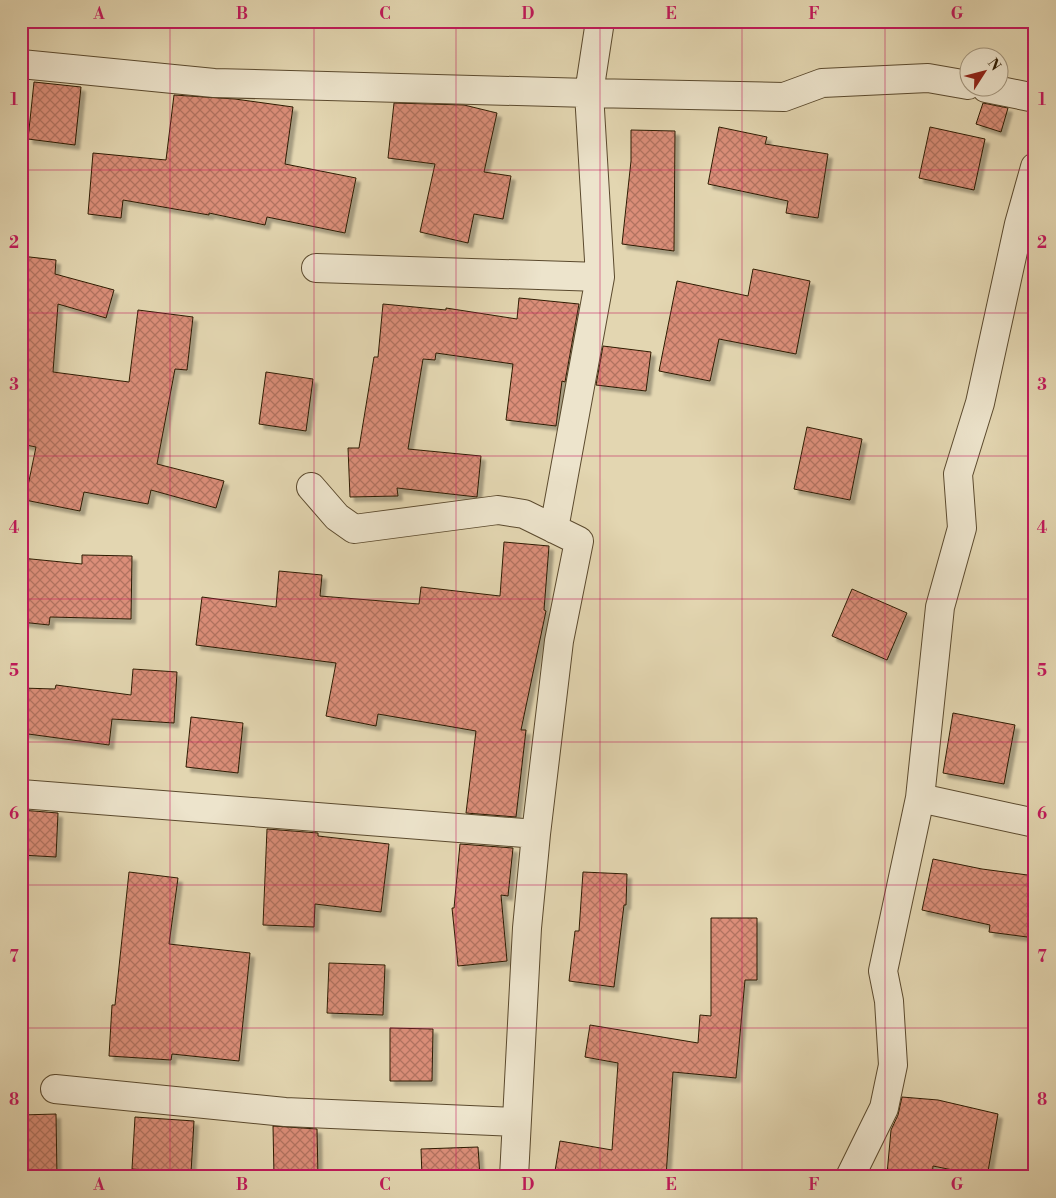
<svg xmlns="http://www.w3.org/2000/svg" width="1056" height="1198" viewBox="0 0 1056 1198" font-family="'Libre Bodoni',serif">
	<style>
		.building { fill: url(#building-cross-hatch); stroke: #2e1c03; filter: url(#shadow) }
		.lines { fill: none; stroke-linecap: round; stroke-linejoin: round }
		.street-casing { stroke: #5b4a2e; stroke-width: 30 }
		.street { stroke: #ede4cc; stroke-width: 28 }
		.grid { fill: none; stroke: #c2185b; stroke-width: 1; stroke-opacity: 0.55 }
		.neatline { fill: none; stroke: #c2185b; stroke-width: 2 }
		.grid-label { font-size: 16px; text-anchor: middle; font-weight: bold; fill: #c2185b }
	</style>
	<defs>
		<pattern id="building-cross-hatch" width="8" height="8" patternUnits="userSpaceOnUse" patternTransform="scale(1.25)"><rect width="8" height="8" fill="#db8e79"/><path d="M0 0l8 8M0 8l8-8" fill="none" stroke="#b27361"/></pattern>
		<filter id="shadow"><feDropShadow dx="4.5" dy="4.5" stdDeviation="1" flood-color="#0004"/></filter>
	</defs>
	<rect width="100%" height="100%" fill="#e3d6b1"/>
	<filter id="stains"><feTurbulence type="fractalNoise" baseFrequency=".004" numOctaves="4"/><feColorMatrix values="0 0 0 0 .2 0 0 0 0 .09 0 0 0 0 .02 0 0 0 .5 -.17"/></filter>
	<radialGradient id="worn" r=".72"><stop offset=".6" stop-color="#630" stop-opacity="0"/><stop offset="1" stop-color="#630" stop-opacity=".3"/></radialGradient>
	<!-- building -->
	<path class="building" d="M 34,82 L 81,87 L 75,145 L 28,139 Z
		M 174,95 L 235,99 L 293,107 L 285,164 L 356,178 L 345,233 L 267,217 L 265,225 L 209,213 L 209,215 L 123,200 L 121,218 L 88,214 L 93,153 L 166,160 Z
		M 394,103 L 464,105 L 497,113 L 484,172 L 511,176 L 503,219 L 474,214 L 468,243 L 420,232 L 435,164 L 388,158 Z
		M 983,103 L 1008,108 L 1001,132 L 976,124 Z
		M 719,127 L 767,137 L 765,144 L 828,154 L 818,218 L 786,213 L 788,201 L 708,184 Z
		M 930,127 L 985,139 L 974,190 L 919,178 Z
		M 631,130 L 675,131 L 674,251 L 622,244 L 631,161 Z
		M 21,256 L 56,260 L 55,274 L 114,290 L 106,318 L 58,304 L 53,372 L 129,382 L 138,310 L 193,317 L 187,370 L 175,369 L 157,464 L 224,481 L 216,508 L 151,490 L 148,504 L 84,492 L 80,511 L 25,500 L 36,447 L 21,444 Z
		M 753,269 L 810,281 L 796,354 L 719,339 L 710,381 L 659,371 L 677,281 L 748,296 Z
		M 519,298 L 579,304 L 565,382 L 562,381 L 556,426 L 506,420 L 513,364 L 436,353 L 435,360 L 423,359 L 408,449 L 481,456 L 477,497 L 397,488 L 398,496 L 350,497 L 348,448 L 359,448 L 374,357 L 378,357 L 383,304 L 446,310 L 446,308 L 517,319 Z
		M 603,346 L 651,352 L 646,391 L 596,385 Z
		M 266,372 L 313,379 L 306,431 L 259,424 Z
		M 807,427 L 862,439 L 850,500 L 794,489 Z
		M 504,542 L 549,546 L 544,610 L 546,611 L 521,730 L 526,730 L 516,817 L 466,813 L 476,731 L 378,714 L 376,726 L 326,716 L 336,663 L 196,645 L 202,597 L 276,607 L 279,571 L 322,575 L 320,596 L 419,604 L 421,587 L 500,596 Z
		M 82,555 L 132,556 L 131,619 L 50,617 L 49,625 L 21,622 L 21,558 L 82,564 Z
		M 852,589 L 907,613 L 887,660 L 832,636 Z
		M 133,669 L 177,672 L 174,723 L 112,719 L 109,745 L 21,733 L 21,688 L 55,689 L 56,685 L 131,695 Z
		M 953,713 L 1015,725 L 1004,784 L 943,773 Z
		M 191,717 L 243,723 L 238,773 L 186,767 Z
		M 21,810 L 58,813 L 56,857 L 21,855 Z
		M 267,829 L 318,833 L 318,836 L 389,844 L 381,912 L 315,904 L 314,927 L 263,925 Z
		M 460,844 L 513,848 L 508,896 L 501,895 L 507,961 L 458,966 L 452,908 L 454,908 Z
		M 933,859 L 982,869 L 1035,876 L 1035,938 L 989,932 L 990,925 L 922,910 Z
		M 129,872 L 178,878 L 169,944 L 250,953 L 239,1061 L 172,1054 L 171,1060 L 109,1056 L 112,1005 L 115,1005 Z
		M 583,872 L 627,874 L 626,905 L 624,905 L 614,987 L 569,981 L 575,931 L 579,931 Z
		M 711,918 L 757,918 L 757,980 L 745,980 L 736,1078 L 673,1072 L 666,1177 L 554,1177 L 560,1141 L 612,1150 L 618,1063 L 585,1057 L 590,1025 L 698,1043 L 700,1015 L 711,1016 Z
		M 329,963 L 385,965 L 383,1015 L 327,1013 Z
		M 390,1028 L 433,1029 L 432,1081 L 390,1081 Z
		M 902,1097 L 938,1100 L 998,1114 L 987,1177 L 933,1166 L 932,1177 L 887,1174 L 891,1130 L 898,1115 Z
		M 56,1114 L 57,1177 L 21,1177 L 21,1115 Z
		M 135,1117 L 194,1121 L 191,1173 L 132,1169 Z
		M 273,1126 L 317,1129 L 318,1177 L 274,1177 Z
		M 478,1147 L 480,1177 L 422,1177 L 421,1149 Z"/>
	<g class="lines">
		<!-- street casing -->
		<g class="street-casing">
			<path id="street" d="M 21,64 L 214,83 L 589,93 L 784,97 L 822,83 L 928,78 L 968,85
				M 986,88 L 1035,98
				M 316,268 L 600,277
				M 311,487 L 337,517 L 354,529 L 498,510 L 524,514 L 579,541 L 559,641 L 536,834 L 527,928 L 514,1177
				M 554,529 L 600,277 L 589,93 L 600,21
				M 21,794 L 536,834
				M 920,798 L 1035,823
				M 55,1089 L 285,1112 L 516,1122
				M 850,1177 L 884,1108 L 893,1065 L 889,1001 L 883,971 L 920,798 L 940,607 L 962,528 L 958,474 L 980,403 L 1019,224 L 1035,167"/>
		</g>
		<!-- street -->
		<use href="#street" class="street"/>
	</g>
	<!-- grid -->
	<path class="grid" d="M 170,21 L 170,1177M 314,21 L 314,1177M 456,21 L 456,1177M 600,21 L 600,1177M 742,21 L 742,1177M 885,21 L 885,1177M 21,170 L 1035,170M 21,313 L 1035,313M 21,456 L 1035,456M 21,599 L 1035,599M 21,742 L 1035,742M 21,885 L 1035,885M 21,1028 L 1035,1028"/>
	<!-- margin -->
	<rect width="1056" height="1198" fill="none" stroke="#e3d6b1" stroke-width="55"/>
	<!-- north arrow -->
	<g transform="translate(984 72) rotate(54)"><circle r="24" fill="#ede4cc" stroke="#a1947c"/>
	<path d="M0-4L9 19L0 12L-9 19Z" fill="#8f2418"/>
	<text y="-8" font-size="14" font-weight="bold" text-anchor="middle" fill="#2e1c03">N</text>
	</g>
	<rect x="28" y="28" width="1000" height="1142" class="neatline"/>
	<g class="grid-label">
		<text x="99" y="19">A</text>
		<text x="242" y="19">B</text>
		<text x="385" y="19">C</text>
		<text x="528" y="19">D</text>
		<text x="671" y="19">E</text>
		<text x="814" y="19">F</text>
		<text x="957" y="19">G</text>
		<text x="14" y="105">1</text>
		<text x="1042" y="105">1</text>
		<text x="14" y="248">2</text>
		<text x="1042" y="248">2</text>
		<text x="14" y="390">3</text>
		<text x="1042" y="390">3</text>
		<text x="14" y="533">4</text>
		<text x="1042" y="533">4</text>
		<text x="14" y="676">5</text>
		<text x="1042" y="676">5</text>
		<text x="14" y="819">6</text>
		<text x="1042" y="819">6</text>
		<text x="14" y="962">7</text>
		<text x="1042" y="962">7</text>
		<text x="14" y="1105">8</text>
		<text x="1042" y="1105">8</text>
		<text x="99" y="1190">A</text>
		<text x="242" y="1190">B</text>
		<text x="385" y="1190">C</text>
		<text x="528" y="1190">D</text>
		<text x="671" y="1190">E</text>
		<text x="814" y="1190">F</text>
		<text x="957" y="1190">G</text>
	</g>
	<rect width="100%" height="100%" filter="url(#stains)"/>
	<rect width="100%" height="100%" fill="url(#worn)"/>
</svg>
